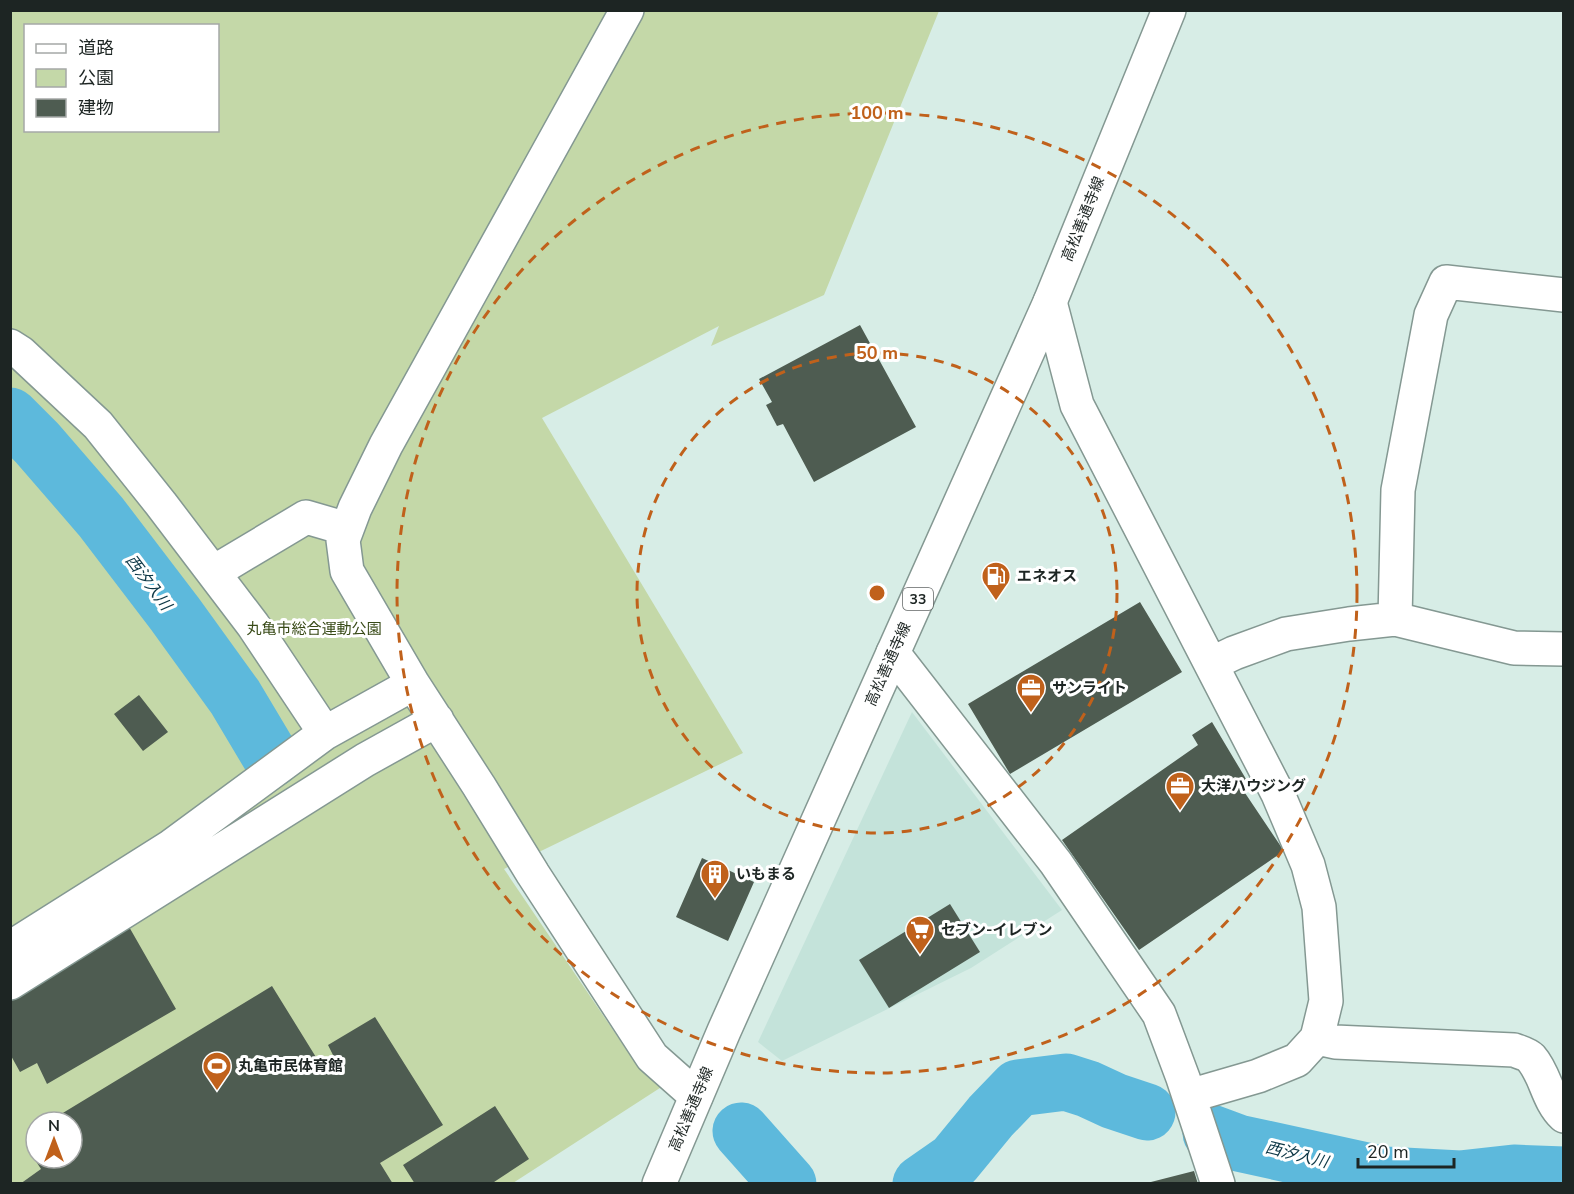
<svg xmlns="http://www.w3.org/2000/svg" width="1574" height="1194" viewBox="0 0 1574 1194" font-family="'Nunito Sans','Noto Sans JP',sans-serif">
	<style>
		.built { fill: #c4e3da }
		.green { fill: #c4d8a8; fill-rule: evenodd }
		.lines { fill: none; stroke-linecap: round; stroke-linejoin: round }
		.river { stroke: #5db9dc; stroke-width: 57 }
		.building { fill: #4e5c51 }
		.minor-casing { stroke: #849892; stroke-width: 36 }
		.major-casing { stroke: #849892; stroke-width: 36 }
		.minor { stroke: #fff; stroke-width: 33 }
		.major { stroke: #fff; stroke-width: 33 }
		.ring { fill: none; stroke: #c0611b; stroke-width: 3; stroke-dasharray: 10 8 }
		.labels { text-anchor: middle; stroke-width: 6; stroke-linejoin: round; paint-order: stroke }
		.shield { fill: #fff; stroke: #616665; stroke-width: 1.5 }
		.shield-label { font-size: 14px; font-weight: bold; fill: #1d2523 }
		.street-label { font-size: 15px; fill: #1d2523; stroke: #fff }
		.poi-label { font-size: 15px; font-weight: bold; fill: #1d2523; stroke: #fff; text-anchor: start }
		.park-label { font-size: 15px; fill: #384a17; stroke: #fff }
		.water-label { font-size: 16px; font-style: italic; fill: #0d3746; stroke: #fff }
		.centre { fill: #c0611b; stroke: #fff; stroke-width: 3 }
		.ring-label { font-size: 18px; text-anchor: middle; font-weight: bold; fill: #c0611b; stroke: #fff; stroke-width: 6; stroke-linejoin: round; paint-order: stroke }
	</style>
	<rect width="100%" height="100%" fill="#d7ede6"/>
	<!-- built -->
	<path class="built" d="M 912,712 L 1062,910 L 971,968 L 782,1061 L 758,1042 Z"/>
	<!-- green -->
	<path class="green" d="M 11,11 L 939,11 L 824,295 L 711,346 L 719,326 L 542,418 L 743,753 L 504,869 L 632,1058 L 663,1086 L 513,1183 L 11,1183 ZM 26,26 L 218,26 L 218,130 L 26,130 ZM 36,1122 L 72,1122 L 72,1158 L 36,1158 Z"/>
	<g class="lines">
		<!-- river -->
		<path class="river" d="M 10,416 L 37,443 L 101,517 L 175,614 L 235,697 L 272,759
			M 741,1131 L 788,1184
			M 1211,1133 L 1238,1143 L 1385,1175 L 1460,1179 L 1514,1173 L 1564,1175
			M 921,1184 L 954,1161 L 991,1116 L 1018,1088 L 1066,1082 L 1088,1089 L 1114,1101 L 1147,1112"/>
	</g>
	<!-- building -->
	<path class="building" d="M 860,325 L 916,427 L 814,482 L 783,424 L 777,426 L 766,405 L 772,402 L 759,379 Z
		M 1140,602 L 1182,672 L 1010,774 L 968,704 Z
		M 139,695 L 168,732 L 143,751 L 114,714 Z
		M 1212,722 L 1246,779 L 1239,784 L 1284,851 L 1139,950 L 1062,840 L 1198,745 L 1192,735 Z
		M 702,858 L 754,882 L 728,941 L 676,917 Z
		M 950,904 L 980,952 L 889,1008 L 859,960 Z
		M 128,925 L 176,1009 L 47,1084 L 37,1063 L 20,1072 L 10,1054 L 10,1025 L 12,1024 L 10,1021 L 10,998 Z
		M 272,986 L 319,1062 L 333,1055 L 328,1045 L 375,1017 L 443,1125 L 380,1163 L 393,1184 L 20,1184 L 41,1169 L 28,1149 L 36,1145 L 36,1158 L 72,1158 L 72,1122 L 48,1122 Z
		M 495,1106 L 529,1159 L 491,1184 L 415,1184 L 403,1165 Z
		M 1194,1171 L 1198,1184 L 1148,1184 L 1147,1183 Z"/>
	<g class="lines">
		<!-- minor casing -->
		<g class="minor-casing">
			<path id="minor" d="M 627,10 L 386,445 L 355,508 L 343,540 L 347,571 L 413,684 L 479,786 L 533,874 L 652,1057 L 696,1096
				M 1564,295 L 1446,282 L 1431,315 L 1398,490 L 1395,619 L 1514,648 L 1564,649
				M 1050,302 L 1077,405 L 1278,794 L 1308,865 L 1319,907 L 1326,1001 L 1317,1038 L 1297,1060 L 1258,1076 L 1189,1096
				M 10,346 L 21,353 L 98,425 L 161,504 L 253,625 L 325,733
				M 214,572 L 306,517 L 347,529
				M 893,653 L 1056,863 L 1159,1014 L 1183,1078 L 1218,1184
				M 1211,664 L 1234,653 L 1286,634 L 1349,624 L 1395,619
				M 10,948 L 170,847 L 325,733 L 413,684
				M 10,983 L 365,760 L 437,720
				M 1317,1038 L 1335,1042 L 1514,1050 C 1519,1052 1527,1054 1531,1058 C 1546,1075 1547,1100 1564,1116"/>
		</g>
		<!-- major casing -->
		<g class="major-casing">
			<path id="major" d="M 659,1184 L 724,1031 L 1050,302 L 1169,10"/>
		</g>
		<!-- minor -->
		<use href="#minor" class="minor"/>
		<!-- major -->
		<use href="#major" class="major"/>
	</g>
	<!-- distance rings -->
	<g class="ring">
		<circle cx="877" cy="593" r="240"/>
		<circle cx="877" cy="593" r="480"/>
	</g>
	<!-- icons -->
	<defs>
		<g id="fuel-pin" transform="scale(1.5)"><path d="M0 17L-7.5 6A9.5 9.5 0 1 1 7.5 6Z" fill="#c0611b" stroke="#fff"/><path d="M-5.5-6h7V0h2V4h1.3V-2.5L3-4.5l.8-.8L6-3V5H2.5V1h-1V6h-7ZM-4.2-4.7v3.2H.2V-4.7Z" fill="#fff"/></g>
		<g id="office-pin" transform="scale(1.5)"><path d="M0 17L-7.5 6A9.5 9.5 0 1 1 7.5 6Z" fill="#c0611b" stroke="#fff"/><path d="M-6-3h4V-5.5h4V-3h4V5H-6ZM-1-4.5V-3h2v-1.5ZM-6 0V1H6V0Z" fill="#fff"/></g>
		<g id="building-pin" transform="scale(1.5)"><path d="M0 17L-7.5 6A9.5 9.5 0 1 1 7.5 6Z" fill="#c0611b" stroke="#fff"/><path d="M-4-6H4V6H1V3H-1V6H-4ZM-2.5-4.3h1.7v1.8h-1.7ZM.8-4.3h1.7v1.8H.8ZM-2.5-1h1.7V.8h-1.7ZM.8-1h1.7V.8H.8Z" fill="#fff"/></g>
		<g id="supermarket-pin" transform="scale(1.5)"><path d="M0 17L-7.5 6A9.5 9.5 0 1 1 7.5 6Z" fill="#c0611b" stroke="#fff"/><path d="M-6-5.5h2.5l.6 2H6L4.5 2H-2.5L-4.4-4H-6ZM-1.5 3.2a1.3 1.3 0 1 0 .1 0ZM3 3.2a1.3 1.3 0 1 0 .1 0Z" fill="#fff"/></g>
		<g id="stadium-pin" transform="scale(1.5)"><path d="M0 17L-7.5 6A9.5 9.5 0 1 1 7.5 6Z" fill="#c0611b" stroke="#fff"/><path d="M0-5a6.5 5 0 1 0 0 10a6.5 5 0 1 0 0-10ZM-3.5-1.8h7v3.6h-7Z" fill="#fff"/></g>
	</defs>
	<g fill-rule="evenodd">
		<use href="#fuel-pin" x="996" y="576"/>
		<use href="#office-pin" x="1031" y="688"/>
		<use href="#office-pin" x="1180" y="786"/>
		<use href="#building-pin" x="715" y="874"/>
		<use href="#supermarket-pin" x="920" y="930"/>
		<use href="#stadium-pin" x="217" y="1066"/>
	</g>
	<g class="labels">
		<!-- shield labels -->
		<rect class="shield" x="903" y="588" width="30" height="22" rx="4.5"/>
		<g class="shield-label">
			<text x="918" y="604">33</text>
		</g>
		<!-- street labels -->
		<g class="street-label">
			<text transform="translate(1083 219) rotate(-68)" y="5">高松善通寺線</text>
			<text transform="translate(888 664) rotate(-66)" y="5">高松善通寺線</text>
			<text transform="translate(691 1109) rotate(-67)" y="5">高松善通寺線</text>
		</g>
		<!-- poi labels -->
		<g class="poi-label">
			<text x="1017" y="581">エネオス</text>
			<text x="1052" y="693">サンライト</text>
			<text x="1201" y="791">大洋ハウジング</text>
			<text x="736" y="879">いもまる</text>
			<text x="941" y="935">セブン-イレブン</text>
			<text x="238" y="1071">丸亀市民体育館</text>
		</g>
		<!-- park labels -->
		<g class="park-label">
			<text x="314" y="634">丸亀市総合運動公園</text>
		</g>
		<!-- water labels -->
		<g class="water-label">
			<text transform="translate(149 582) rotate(53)" y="6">西汐入川</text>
			<text transform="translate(1297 1154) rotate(14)" y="6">西汐入川</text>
		</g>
	</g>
	<circle cx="877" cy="593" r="9" class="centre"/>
	<g class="ring-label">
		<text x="877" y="119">100 m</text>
		<text x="877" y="359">50 m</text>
	</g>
	<!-- border -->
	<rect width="1574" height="1194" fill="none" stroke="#1d2523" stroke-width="24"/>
	<!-- legend -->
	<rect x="24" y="24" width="195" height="108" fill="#ffffff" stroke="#a5a8a7" stroke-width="1.5"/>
	<rect x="36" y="44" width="30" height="9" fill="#ffffff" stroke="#a5a8a7" stroke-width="1.5"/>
	<text x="78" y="54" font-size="18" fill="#1d2523">道路</text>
	<rect x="36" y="69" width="30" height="18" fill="#c4d8a8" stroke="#a5a8a7" stroke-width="1.5"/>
	<text x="78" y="84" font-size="18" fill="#1d2523">公園</text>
	<rect x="36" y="99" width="30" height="18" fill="#4e5c51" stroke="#a5a8a7" stroke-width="1.5"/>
	<text x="78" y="114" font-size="18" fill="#1d2523">建物</text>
	<!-- north arrow -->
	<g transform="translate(54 1140)"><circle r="28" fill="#ffffff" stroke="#a5a8a7" stroke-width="1.5"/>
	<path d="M0-4.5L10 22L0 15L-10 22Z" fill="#c0611b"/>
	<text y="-9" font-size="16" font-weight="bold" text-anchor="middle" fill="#1d2523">N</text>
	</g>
	<!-- scale -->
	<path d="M1358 1158v9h96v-9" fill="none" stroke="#1d2523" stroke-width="3"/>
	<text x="1367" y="1158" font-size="18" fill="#1d2523" stroke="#ffffff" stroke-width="4.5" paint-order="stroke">20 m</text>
</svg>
